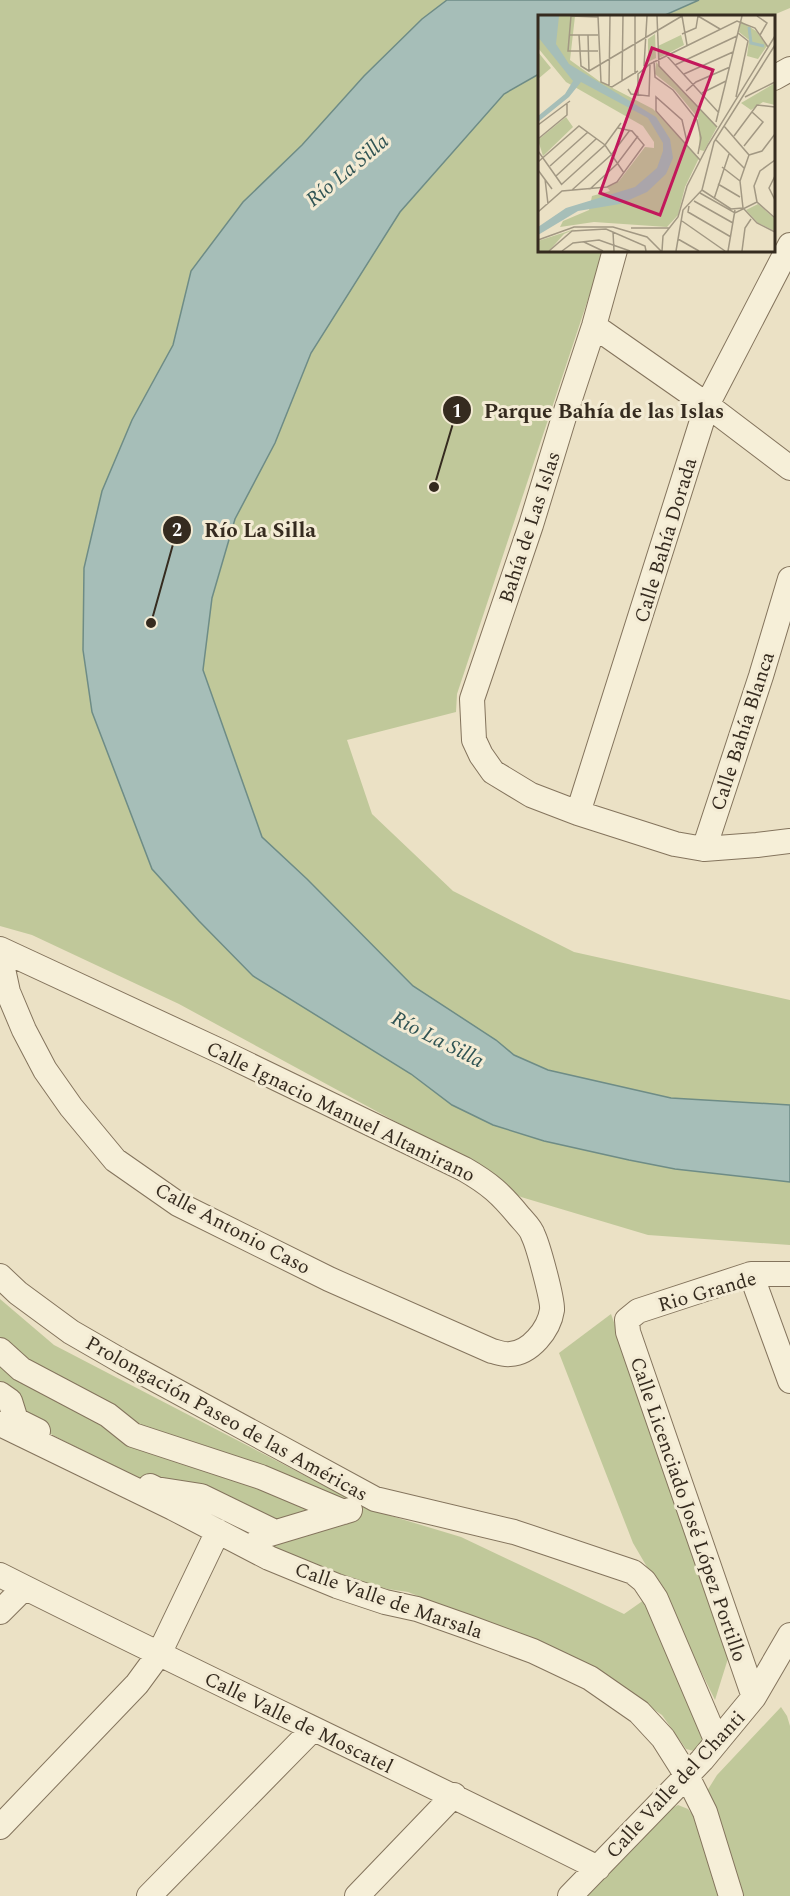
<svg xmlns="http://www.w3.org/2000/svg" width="790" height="1896" viewBox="0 0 790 1896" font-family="Spectral,serif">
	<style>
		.green { fill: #c0c89a }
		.water { fill: #a6beb8; stroke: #6e8c86; stroke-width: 1.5 }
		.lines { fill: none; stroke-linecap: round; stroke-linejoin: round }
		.minor-casing { stroke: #84745d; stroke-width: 26 }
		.minor { stroke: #f6efd8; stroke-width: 24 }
		.labels { text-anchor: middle; stroke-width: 6; stroke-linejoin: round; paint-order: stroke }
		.street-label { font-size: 20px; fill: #352b1f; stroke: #f3ebd4 }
		.water-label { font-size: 21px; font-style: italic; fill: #305454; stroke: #f3ebd4 }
		.inset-river { fill: none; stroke: #a6beb8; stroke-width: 3 }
		.inset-road { fill: none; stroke: #a29883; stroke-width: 1.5 }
		.view { fill: #c2185b; fill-opacity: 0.15; stroke: #c2185b; stroke-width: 3 }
		.inset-edge { fill: none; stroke: #352b1f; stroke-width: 3 }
		.leader { fill: none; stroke: #352b1f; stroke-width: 2 }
		.callout-dot { fill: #352b1f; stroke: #f3ebd4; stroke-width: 2 }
		.mark-label { font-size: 18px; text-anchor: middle; font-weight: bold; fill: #fff }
		.callout-label { font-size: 21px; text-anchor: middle; font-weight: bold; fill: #352b1f; stroke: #f3ebd4; stroke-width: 6; stroke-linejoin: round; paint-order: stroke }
	</style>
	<rect width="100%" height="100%" fill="#ebe1c5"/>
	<!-- green -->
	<path class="green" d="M 0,0 L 790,0 L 790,8 L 771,16 L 540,16 L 540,250 L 604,251 L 457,694 L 456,712 L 347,740 L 372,814 L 453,891 L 574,952 L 790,1000 L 790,1245 L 648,1235 L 521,1197 L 400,1124 L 179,1004 L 32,935 L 0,926 Z
		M 0,1299 L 54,1345 L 348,1498 L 388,1515 L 461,1537 L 624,1614 L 644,1600 L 704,1741 L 694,1751 L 686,1749 L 662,1715 L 586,1664 L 408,1592 L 360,1585 L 253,1538 L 0,1408 Z
		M 611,1314 L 731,1649 L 715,1700 L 664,1596 L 633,1543 L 559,1353 Z
		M 781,1707 L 787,1716 L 790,1726 L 790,1896 L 744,1896 L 707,1791 L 717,1775 Z
		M 678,1805 L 688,1809 L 695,1818 L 718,1896 L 585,1896 L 669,1810 Z"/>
	<!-- water -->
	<path class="water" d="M 447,0 L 699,0 L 663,16 L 540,16 L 539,74 L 504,94 L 400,212 L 311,353 L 275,443 L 235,519 L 212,598 L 203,670 L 262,837 L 307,879 L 413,986 L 496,1040 L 514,1055 L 548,1070 L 671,1098 L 790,1105 L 790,1182 L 675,1169 L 629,1160 L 544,1141 L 493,1125 L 452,1105 L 411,1074 L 253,976 L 199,921 L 152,869 L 92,712 L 83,650 L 84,568 L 102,491 L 132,420 L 173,345 L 191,271 L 243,202 L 302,145 L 364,76 L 422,19 Z"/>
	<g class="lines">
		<!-- minor casing -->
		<g class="minor-casing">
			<path id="minor" d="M 774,78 L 790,69
				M 615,250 L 594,326 L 564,417 L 531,525 L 472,699 L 474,740 L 481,755 L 493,772 L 531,795 L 578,813 L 675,844 L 704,849 L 757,845 L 790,841
				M 594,326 L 707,405 L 790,468
				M 578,813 L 707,405 L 790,245
				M 704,849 L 761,676 L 790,579
				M 0,949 L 222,1052 L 464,1169 C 490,1184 501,1194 519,1216 C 524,1222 531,1228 533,1235 C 538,1245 553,1300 552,1310 C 549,1330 530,1353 510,1354 C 504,1355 497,1352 492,1351 L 329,1279 L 178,1204 L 115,1160 L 71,1107 L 45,1070 L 24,1030 L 8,992 L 0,955
				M 751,1274 L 790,1381
				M 0,1276 L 18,1293 L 71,1332 L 123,1362 L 375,1499 L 514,1532 L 633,1572 L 644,1581 L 656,1599 L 717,1742
				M 0,1350 L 21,1369 L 108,1415 L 133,1435 L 261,1477 L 344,1512
				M 0,1394 L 10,1401 L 16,1420 L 38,1431
				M 0,1424 L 173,1508 L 269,1558 L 337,1586 L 385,1602 L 417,1609 L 468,1627 L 533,1651 L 590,1678 L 639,1712 L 663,1738 L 687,1776 L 705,1812 L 731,1896
				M 150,1486 L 156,1489 L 201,1496 L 275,1532
				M 260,1537 L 350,1510
				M 0,1575 C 198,1675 399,1768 598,1868
				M 0,1612 L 24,1588
				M 754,1697 L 628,1332 L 627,1320 L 638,1311 L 751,1274 L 790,1274
				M 0,1827 L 137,1684 L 159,1654 L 218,1531
				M 149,1896 L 313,1729
				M 357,1896 L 454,1795
				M 570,1896 L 702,1760 L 754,1697 L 790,1635"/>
		</g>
		<!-- minor -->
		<use href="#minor" class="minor"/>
	</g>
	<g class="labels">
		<!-- street labels -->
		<g class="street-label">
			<text transform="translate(529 527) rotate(-72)" y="7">Bahía de Las Islas</text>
			<text transform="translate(665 540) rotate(-73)" y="7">Calle Bahía Dorada</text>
			<text transform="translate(742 731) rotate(-72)" y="7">Calle Bahía Blanca</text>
			<text transform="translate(341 1111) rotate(26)" y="7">Calle Ignacio Manuel Altamirano</text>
			<text transform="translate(233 1228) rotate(28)" y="7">Calle Antonio Caso</text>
			<text transform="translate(707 1291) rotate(-16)" y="7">Rio Grande</text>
			<text transform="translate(227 1418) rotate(29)" y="7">Prolongación Paseo de las Américas</text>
			<text transform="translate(689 1509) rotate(71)" y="7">Calle Licenciado José López Portillo</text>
			<text transform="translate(389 1600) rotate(19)" y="7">Calle Valle de Marsala</text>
			<text transform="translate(299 1722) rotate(26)" y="7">Calle Valle de Moscatel</text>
			<text transform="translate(675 1784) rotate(-47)" y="7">Calle Valle del Chanti</text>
		</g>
		<!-- water labels -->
		<g class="water-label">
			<text transform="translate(347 170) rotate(-40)" y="7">Río La Silla</text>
			<text transform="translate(438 1039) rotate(27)" y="7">Río La Silla</text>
		</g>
	</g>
	<!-- overview -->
	<g transform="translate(538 15)">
		<rect width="237" height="237" fill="#ebe1c5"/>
		<path d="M 0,1 L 37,1 L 32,45 L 61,66 L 115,94 L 161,143 L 147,172 L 140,200 L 129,212 L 56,207 L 22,212 L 25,206 L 51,195 L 54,181 L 72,176 L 69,172 L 81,166 L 107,132 L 116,133 L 116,127 L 105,111 L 28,67 L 0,33 ZM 203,6 L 218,16 L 229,31 L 220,44 L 209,41 L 211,25 L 201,17 ZM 117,19 L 118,43 L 110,47 L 110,24 ZM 143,20 L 146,30 L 121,43 L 120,31 ZM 0,37 L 13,53 L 0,64 ZM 118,47 L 179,112 L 166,136 L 162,135 L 160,103 L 137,75 L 117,59 ZM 237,68 L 237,90 L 225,87 L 213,95 L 203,88 ZM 28,102 L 35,112 L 5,141 L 0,125 ZM 220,189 L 237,204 L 237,216 L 220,208 L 208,195 ZM 37,214 L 26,219 L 11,236 L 0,236 L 0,226 Z" fill="#c0c89a"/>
		<path d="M 0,1 L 21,1 L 18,29 L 31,49 L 118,102 L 132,124 L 135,143 L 128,159 L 109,177 L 82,189 L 40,196 L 0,220 L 0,212 L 28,193 L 97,172 L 119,153 L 125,136 L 125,128 L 110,103 L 43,67 L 31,82 L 0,107 L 0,101 L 27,79 L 35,66 L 0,22 Z" fill="#a6beb8"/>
		<path class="inset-river" d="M 211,12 L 213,28 L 226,31"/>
		<path class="inset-road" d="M 33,1 L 30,36 L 60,36M 33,1 L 60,2M 60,1 L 63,67 L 74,72 L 100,56M 119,1 L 121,51 L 179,112M 144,1 L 149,30M 160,1 L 182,14M 219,1 L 229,8 L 222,20M 144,19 L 158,13 L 160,1M 31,20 L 60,20M 41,20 L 43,51 L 51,56 L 144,1M 50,20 L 51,56M 128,40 L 181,98M 116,46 L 117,62 L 135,75 L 159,105 L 163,123 L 160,139M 137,50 L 199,21M 106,51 L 109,1M 97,59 L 97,1M 146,59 L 195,37M 84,66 L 85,1M 71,71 L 72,1M 90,74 L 93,79 L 111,81 L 112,50M 148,76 L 158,67 L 192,52M 164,78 L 188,66M 100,81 L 100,59 L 112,49 L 199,6 L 217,13 L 230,32M 198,82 L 210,26 L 200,18M 207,82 L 237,67M 237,95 L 237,114M 178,107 L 204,1M 0,110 L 32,86M 186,111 L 211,140 L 202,166 L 205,193 L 219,208 L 237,217M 196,121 L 219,90 L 237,92M 0,124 L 29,100 L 29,89M 178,125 L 206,153M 149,127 L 144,105 L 118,82 L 118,96 L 162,145M 206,131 L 225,107 L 214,97M 0,136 L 24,170M 211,140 L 224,136 L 237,119M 237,145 L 222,156 L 216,171 L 219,187 L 237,203M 0,147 L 41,111 L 67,130 L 86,158M 12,151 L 50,117M 184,152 L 202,166M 0,155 L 14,174M 18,161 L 58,124M 237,161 L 231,173 L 237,185M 7,164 L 10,189M 24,169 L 67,130 L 83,108M 180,169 L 202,182M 52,174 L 79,149 L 100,121M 34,175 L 73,140 L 92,115M 164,175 L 193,194 L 205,193M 162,178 L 197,198 L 219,187M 176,184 L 191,139M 156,186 L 195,208M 151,191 L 150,197 L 193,222M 0,197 L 24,176 L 69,172 L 79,167 L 106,130 L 94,116 L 80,113M 144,206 L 187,236M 93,213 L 131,213M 75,217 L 76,236M 140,224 L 161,236M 0,225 L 36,212 L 75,212 L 109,222 L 123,236M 46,227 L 65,236M 11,236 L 34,216 L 68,214 L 107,231 L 108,236M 24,236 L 35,228 L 61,225 L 92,236M 124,236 L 125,221 L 140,202 L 149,171 L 170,130 L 237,21M 138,236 L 145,195 L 164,175 L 176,127 L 237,30M 190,236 L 197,195M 204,236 L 207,213 L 213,204"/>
		<path class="view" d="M 114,33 L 175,55 L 122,200 L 62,178 Z"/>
		<rect width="237" height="237" class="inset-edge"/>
	</g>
	<!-- callouts -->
	<path class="leader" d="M434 487L457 410M151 623L177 530"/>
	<g class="callout-dot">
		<circle cx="434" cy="487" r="6"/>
		<circle cx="151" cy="623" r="6"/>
		<circle cx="457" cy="410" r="15"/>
		<circle cx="177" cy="530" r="15"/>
	</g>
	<g class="mark-label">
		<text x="457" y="417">1</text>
		<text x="177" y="536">2</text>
	</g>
	<g class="callout-label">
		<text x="604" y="418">Parque Bahía de las Islas</text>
		<text x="260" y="537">Río La Silla</text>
	</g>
</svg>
